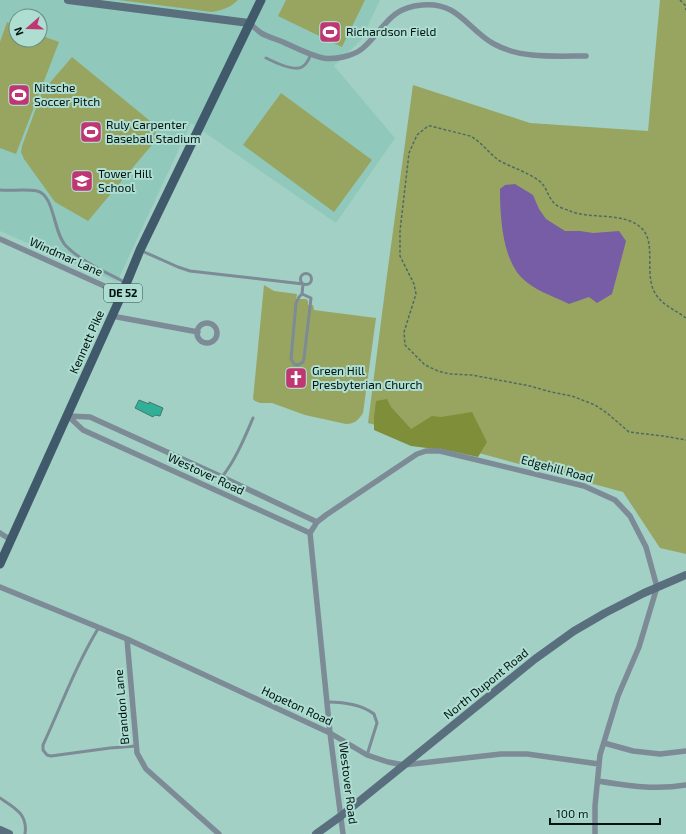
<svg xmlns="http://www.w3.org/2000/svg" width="686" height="834" viewBox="0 0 686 834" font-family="'Exo 2',sans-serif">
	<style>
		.built { fill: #90c8bb; fill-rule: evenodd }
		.green { fill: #97a561 }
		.forest { fill: #7f8e38 }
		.water { fill: #765da5 }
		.building { fill: #30af99; stroke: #4a766c }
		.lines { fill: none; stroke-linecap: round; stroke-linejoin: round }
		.path { stroke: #4d6b63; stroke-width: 1.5; stroke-dasharray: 3 2; stroke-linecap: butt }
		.lane { stroke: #7c8b95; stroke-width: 3 }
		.street { stroke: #7c8b95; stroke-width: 5.5 }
		.secondary { stroke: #596f7e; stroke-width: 8 }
		.primary { stroke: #405a6c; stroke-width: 9 }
		.labels { text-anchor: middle; stroke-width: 4; stroke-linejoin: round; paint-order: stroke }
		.shield { fill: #aeddd2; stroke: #36504a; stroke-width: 1 }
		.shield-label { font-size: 11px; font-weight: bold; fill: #03130f }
		.poi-label { font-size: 12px; fill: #03130f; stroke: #aeddd2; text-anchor: start }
		.street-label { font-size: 12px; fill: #03130f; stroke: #aeddd2 }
	</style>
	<rect width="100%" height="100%" fill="#a2d0c5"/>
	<!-- built -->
	<path class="built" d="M 0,0 L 380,0 L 361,40 L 334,66 L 395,138 L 336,223 L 191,123 L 117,282 L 0,231 ZM 16,16 L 40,16 L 40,40 L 16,40 Z"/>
	<!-- green -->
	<path class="green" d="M 119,0 L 238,0 C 230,8 222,10 212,12 Z
		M 286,0 L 365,0 L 342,47 L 278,16 Z
		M 660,0 L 686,0 L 686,554 L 660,548 L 623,492 L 368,423 L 387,275 L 413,85 L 530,123 L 648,131 Z
		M 7,22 L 16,26 L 16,40 L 40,40 L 40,35 L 59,42 L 16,154 L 0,148 L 0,42 Z
		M 72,57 L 155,125 L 156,140 L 88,221 L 55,202 L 24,159 L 21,152 L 22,146 L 42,92 Z
		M 281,93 L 372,160 L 334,212 L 243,145 Z
		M 264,285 L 274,291 L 297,294 L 296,299 L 306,299 L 308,301 L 308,305 L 313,305 L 314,310 L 376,318 L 363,413 C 358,420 355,424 346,424 L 305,415 L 272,403 L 260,403 L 255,401 L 253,399 Z"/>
	<!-- forest -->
	<path class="forest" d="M 387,399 L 391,407 L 411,429 L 432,416 L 441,417 L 472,412 L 487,442 L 478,457 L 451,451 L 411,446 L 374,430 L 374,417 L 376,401 Z"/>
	<!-- water -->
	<path class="water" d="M 515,184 L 533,195 L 539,209 L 546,219 L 565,231 L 580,231 L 593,233 L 619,231 L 626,241 L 612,294 L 597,303 L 589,297 L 569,304 C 553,296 533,290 521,277 C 502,257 500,215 500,189 L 505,185 Z"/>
	<!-- building -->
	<path class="building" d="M 139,400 L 149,404 L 149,402 L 163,408 L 160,416 L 155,415 L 153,417 L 135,408 Z"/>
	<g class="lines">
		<!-- path -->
		<path class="path" d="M 680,0 L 685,5 L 686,10
			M 686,318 C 677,311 664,306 657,296 C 643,278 656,247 644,231 C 629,211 592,220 570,211 C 565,209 557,207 554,203 C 547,196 547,186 538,180 C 527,172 513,168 500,161 C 489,154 482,142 470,136 L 431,126 L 428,126 L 417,135 L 409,153 L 400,231 L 400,256 L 414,284 L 416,294 L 404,332 L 405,345 L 425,365 L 438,371 L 450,374 L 472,375 L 530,386 L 551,392 L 572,396 L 595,405 L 607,413 L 629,432 L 663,436 L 686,440"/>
		<!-- lane -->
		<path class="lane" d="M 266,58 C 274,62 294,72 302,67 C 306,65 309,59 311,54
			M 0,190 C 12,191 26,189 37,191 C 55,195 53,233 66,246 C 82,262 106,272 126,283
			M 142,251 L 178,267 L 190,271 L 303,284 L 302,294 L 311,298 L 304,358 L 303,362 L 298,365 L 294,364 L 291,359 L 296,303 L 299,297 L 302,294
			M300.5 279a5.5 5.5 0 1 1 11 0a5.5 5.5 0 1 1-11 0Z
			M 222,477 C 236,459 244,439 253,418
			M 99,627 C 76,665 61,706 43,745 L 43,750 L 47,755 L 51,756 L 110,748 L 136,746
			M 327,702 C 343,702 361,704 374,714 L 377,723 L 367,755
			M 0,798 C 15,808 28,814 25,834"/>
		<!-- street -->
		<path class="street" d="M 249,23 C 253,26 257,30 261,33 C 268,37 276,39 283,42 C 296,48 309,55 323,58 C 335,60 354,56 363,48 C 385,29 388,8 422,5 C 458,1 468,30 494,44 C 521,59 556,56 586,56
			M 0,239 L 122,294
			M 112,316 L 198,332
			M197 333a10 10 0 1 1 20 0a10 10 0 1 1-20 0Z
			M 68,416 L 90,417 L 222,477 L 317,522
			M 68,416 L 83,430 L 310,533
			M 0,533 L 11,540
			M 0,587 L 127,639 L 330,733 L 367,755 L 388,762 L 404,765 L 501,754 L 527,754 L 599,764
			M 127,639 L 137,753 L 146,769 L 219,834
			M 604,743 L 633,751 L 660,754 L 686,751
			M 598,781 C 629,786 655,790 686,785
			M 343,834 L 330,733 L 310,533 L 317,522 L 326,515 L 417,454 L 426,451 L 440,451 L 584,486 L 615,500 L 630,516 L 646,547 L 657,587 L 639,647 L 618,696 L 600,755 L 595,806 L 595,834"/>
		<!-- secondary -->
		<path class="secondary" d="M 68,0 L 249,23
			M 0,830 L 9,834
			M 316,834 L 341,816 L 535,659 L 574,631 L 605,613 L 644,593 L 686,575"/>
		<!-- primary -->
		<path class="primary" d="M 0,564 L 122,294 L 140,250 L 261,0"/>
	</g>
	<!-- icons -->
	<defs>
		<g id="stadium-square" transform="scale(1.15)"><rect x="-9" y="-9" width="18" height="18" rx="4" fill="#c03672" stroke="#aeddd2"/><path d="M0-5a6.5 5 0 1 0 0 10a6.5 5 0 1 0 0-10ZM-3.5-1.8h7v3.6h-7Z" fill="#fff"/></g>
		<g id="school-square" transform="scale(1.15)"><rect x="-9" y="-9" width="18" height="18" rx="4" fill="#c03672" stroke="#aeddd2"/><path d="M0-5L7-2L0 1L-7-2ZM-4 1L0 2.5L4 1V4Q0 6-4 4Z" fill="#fff"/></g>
		<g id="church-square" transform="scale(1.15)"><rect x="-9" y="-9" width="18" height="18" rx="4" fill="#c03672" stroke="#aeddd2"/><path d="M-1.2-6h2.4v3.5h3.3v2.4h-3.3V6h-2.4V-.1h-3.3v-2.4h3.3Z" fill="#fff"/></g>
	</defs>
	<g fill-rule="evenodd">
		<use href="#stadium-square" x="330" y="32"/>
		<use href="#stadium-square" x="19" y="95"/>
		<use href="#stadium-square" x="91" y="132"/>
		<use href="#school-square" x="82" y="181"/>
		<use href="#church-square" x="296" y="378"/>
	</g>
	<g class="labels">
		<!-- shield labels -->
		<rect class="shield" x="104" y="284" width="38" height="18" rx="3"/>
		<g class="shield-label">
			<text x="123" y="297">DE 52</text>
		</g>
		<!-- poi labels -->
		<g class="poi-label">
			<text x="346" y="36">Richardson Field</text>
			<text x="34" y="92">Nitsche<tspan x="34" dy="14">Soccer Pitch</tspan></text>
			<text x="106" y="129">Ruly Carpenter<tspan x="106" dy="14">Baseball Stadium</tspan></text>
			<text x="98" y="178">Tower Hill<tspan x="98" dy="14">School</tspan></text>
			<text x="312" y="375">Green Hill<tspan x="312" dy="14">Presbyterian Church</tspan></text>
		</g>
		<!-- street labels -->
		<g class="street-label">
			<text transform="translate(66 257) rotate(24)" y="4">Windmar Lane</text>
			<text transform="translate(87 342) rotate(-66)" y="4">Kennett Pike</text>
			<text transform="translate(557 469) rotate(15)" y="4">Edgehill Road</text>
			<text transform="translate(206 474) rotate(25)" y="4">Westover Road</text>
			<text transform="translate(486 684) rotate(-39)" y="4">North Dupont Road</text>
			<text transform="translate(297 706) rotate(25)" y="4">Hopeton Road</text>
			<text transform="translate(122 707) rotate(-95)" y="4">Brandon Lane</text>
			<text transform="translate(348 783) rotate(83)" y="4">Westover Road</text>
		</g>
	</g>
	<!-- north arrow -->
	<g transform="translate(28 28) rotate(250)"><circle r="19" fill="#aeddd2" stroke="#6a8c84"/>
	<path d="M0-3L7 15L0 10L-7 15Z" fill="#c03672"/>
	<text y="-6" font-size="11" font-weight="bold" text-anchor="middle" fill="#03130f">N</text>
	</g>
	<!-- scale -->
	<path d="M550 818v6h110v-6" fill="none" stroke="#03130f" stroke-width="2"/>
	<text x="556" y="818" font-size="12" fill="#03130f" stroke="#aeddd2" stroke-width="3" paint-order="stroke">100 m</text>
</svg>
